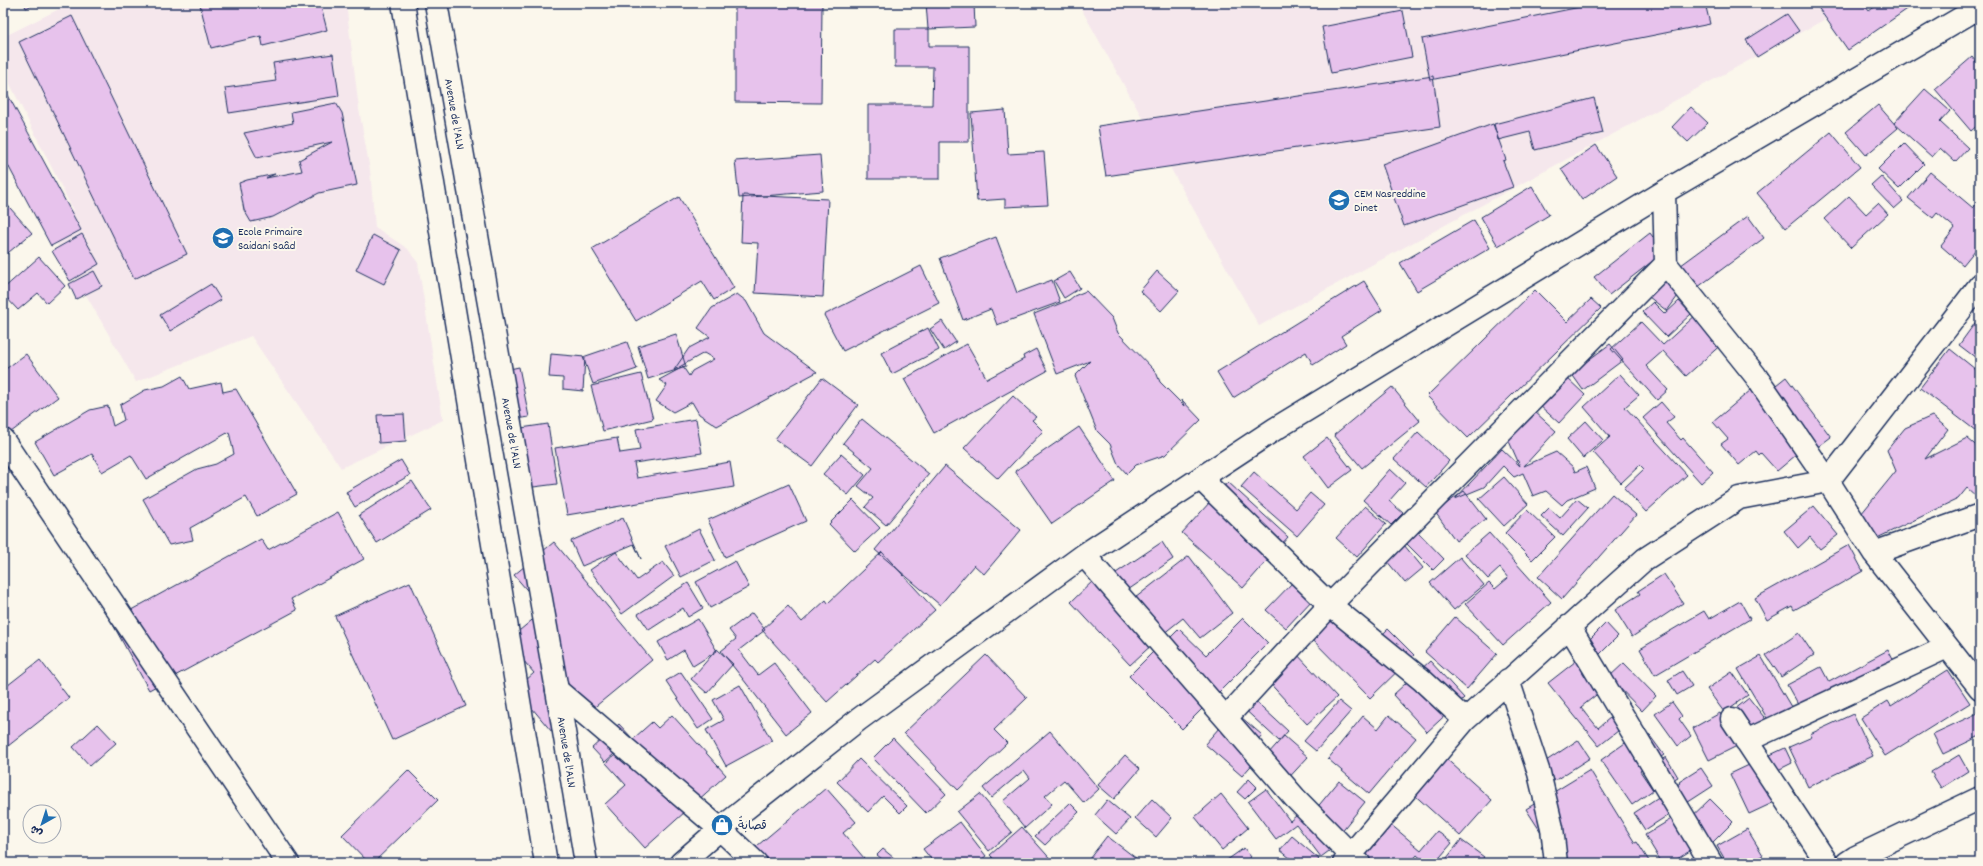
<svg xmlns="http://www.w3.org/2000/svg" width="1983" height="866" viewBox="0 0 1983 866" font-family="Dekko,'Playpen Sans Arabic',sans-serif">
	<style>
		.built { fill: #f5e7ec }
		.building { fill: #e7c2ec; stroke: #1b2f5e }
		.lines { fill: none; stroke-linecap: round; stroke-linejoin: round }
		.minor-casing { stroke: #1b2f5e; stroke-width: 25 }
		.major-casing { stroke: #1b2f5e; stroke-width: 25 }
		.minor { stroke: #fbf7ec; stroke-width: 22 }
		.major { stroke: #fbf7ec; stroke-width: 22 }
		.labels { text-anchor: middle; stroke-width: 4; stroke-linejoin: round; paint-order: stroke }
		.street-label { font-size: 12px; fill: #1b2f5e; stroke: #fbf7ec }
		.poi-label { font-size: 12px; fill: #1b2f5e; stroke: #fbf7ec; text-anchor: start }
	</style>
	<rect width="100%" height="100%" fill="#fbf7ec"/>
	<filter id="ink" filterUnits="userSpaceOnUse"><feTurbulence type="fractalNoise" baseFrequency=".025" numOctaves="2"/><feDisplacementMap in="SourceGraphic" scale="8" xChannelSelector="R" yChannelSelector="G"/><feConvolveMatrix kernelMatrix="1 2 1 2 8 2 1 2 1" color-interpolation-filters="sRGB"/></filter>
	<g filter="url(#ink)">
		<!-- built -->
		<path class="built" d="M 346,3 L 359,109 L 370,170 L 375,227 L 408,249 L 418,263 L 443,420 L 341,468 L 251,336 L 136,382 L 47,227 L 73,210 L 3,70 L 3,37 L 69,4 L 74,3 Z
			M 1078,3 L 1855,3 L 1259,326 Z"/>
		<!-- building -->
		<path class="building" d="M 24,3 L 37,3 L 26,8 Z
			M 207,3 L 320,3 L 327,30 L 263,46 L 261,36 L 211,48 L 200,5 Z
			M 735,3 L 822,3 L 821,103 L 735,102 Z
			M 926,3 L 974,3 L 975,27 L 928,29 Z
			M 1600,3 L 1705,3 L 1710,24 L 1430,80 L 1422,39 Z
			M 1815,3 L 1863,3 L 1869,11 L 1880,3 L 1916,3 L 1848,50 Z
			M 1403,11 L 1412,57 L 1331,73 L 1322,27 Z
			M 1787,14 L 1799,31 L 1757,57 L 1746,40 Z
			M 72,16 L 187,254 L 134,279 L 19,42 Z
			M 895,29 L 929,29 L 929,46 L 969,46 L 969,142 L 940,142 L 940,179 L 868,179 L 868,105 L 932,105 L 933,67 L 895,67 Z
			M 333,54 L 339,96 L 229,113 L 225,88 L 276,81 L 273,63 Z
			M 1972,57 L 1980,67 L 1980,123 L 1971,131 L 1935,89 Z
			M 1433,76 L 1440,127 L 1106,176 L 1098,126 Z
			M 3,86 L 81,230 L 51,246 L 3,156 Z
			M 1925,89 L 1950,111 L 1940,122 L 1968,148 L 1955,162 L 1940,148 L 1932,157 L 1894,123 Z
			M 1594,98 L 1603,133 L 1535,150 L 1530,132 L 1498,140 L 1494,124 Z
			M 336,103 L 342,113 L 357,185 L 319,193 L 273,217 L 251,222 L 244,210 L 239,183 L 247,180 L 275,174 L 266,178 L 302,171 L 299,160 L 332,142 L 257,158 L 244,133 L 293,123 L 291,112 Z
			M 1878,105 L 1898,128 L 1866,155 L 1846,132 Z
			M 1691,107 L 1708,123 L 1688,142 L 1672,127 Z
			M 1005,110 L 1008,154 L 1044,152 L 1048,205 L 1005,207 L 1005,199 L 977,201 L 971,113 Z
			M 1493,124 L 1506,160 L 1503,161 L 1513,187 L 1404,226 L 1382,164 Z
			M 1831,132 L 1860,167 L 1786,228 L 1757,193 Z
			M 1904,143 L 1924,164 L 1899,189 L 1878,169 Z
			M 1596,145 L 1617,176 L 1582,200 L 1561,169 Z
			M 820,155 L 823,191 L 739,198 L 735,161 Z
			M 1930,172 L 1973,208 L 1980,200 L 1980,244 L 1963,265 L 1941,246 L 1955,228 L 1937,213 L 1933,218 L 1908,198 Z
			M 1881,176 L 1903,201 L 1894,209 L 1871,185 Z
			M 1532,186 L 1549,215 L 1498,246 L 1481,217 Z
			M 743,195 L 828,199 L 823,297 L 755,293 L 758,243 L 741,242 Z
			M 1849,196 L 1866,214 L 1878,203 L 1888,214 L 1851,248 L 1824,219 Z
			M 679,197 L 734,288 L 714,300 L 702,281 L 636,321 L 592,249 Z
			M 3,200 L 32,233 L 3,257 Z
			M 1748,216 L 1764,238 L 1690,293 L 1673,271 Z
			M 1474,220 L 1490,248 L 1417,291 L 1400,263 Z
			M 1650,233 L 1664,252 L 1609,295 L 1594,277 Z
			M 82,234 L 99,264 L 70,281 L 52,251 Z
			M 373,235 L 401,250 L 384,284 L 356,270 Z
			M 996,237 L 1017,293 L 1052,280 L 1060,302 L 997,325 L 991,309 L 963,320 L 940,258 Z
			M 39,257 L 65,286 L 47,303 L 38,293 L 18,310 L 3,294 L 3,289 Z
			M 921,266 L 939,303 L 843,351 L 824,315 Z
			M 94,271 L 102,286 L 76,299 L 69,284 Z
			M 1157,271 L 1179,291 L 1161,311 L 1140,291 Z
			M 1070,272 L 1080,288 L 1064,298 L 1054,281 Z
			M 1662,279 L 1680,293 L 1667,311 L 1649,297 Z
			M 1364,281 L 1382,310 L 1341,336 L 1346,344 L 1313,365 L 1306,352 L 1233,398 L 1217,372 Z
			M 211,284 L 221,300 L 170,331 L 160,315 Z
			M 1535,290 L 1567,322 L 1591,299 L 1601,308 L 1468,438 L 1427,396 Z
			M 1086,291 L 1112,318 L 1118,333 L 1156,372 L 1160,382 L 1184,406 L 1182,400 L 1201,420 L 1165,455 L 1136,465 L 1127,474 L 1118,464 L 1110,444 L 1097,431 L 1075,376 L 1090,361 L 1057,374 L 1034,314 L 1069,300 L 1074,296 Z
			M 737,294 L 746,301 L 764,333 L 817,372 L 717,426 L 699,414 L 692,402 L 673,412 L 656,401 L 667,385 L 659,380 L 683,367 L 689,376 L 692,371 L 714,359 L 704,353 L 674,370 L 689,348 L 710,337 L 698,328 L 712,308 Z
			M 1679,301 L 1691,314 L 1666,337 L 1642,312 L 1653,302 L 1665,314 Z
			M 1698,313 L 1724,342 L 1686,376 L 1663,351 L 1646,366 L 1668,390 L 1657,400 L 1611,349 L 1641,322 L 1663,345 Z
			M 1980,316 L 1980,361 L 1959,345 Z
			M 942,321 L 956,342 L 944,350 L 930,329 Z
			M 928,328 L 939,350 L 892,374 L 881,353 Z
			M 676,334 L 686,367 L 648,379 L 638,346 Z
			M 627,342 L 637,369 L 593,384 L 583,357 Z
			M 967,344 L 987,379 L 1024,359 L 1023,356 L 1036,349 L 1047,371 L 934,433 L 904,379 Z
			M 1610,344 L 1623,360 L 1583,390 L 1571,373 Z
			M 1950,349 L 1980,373 L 1980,434 L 1920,388 Z
			M 26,354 L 58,397 L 3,438 L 3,371 Z
			M 551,354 L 585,357 L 583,391 L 563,389 L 563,378 L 549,377 Z
			M 519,367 L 529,417 L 501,422 L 491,373 Z
			M 641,374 L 653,419 L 603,431 L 591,386 Z
			M 1620,374 L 1639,395 L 1625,407 L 1687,475 L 1646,512 L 1624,488 L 1644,469 L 1640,465 L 1621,483 L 1593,452 L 1610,437 L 1584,407 Z
			M 182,376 L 189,389 L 221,382 L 223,392 L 236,389 L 297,494 L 257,516 L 246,497 L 190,528 L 193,540 L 169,545 L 143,499 L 197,469 L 216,464 L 234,454 L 229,432 L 146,479 L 131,455 L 102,472 L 92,454 L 54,475 L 35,442 L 90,410 L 108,406 L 113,426 L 124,420 L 120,405 L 145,390 L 164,386 Z
			M 1565,376 L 1585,395 L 1559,423 L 1539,405 Z
			M 1786,377 L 1831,437 L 1815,449 L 1771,389 Z
			M 822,378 L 858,405 L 812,466 L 775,439 Z
			M 1392,387 L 1420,421 L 1362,468 L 1334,435 Z
			M 1751,390 L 1802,450 L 1777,471 L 1761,453 L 1759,455 L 1756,451 L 1739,465 L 1721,444 L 1728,439 L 1713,422 Z
			M 1013,396 L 1036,417 L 1032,420 L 1043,431 L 998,479 L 964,448 Z
			M 1661,402 L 1674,417 L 1666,423 L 1681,440 L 1683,438 L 1713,472 L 1701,483 L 1643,418 Z
			M 1534,411 L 1556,431 L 1524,466 L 1556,452 L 1573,467 L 1575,472 L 1586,467 L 1595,488 L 1567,500 L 1562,505 L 1546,491 L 1533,496 L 1523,473 L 1514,477 L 1503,466 L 1484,487 L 1455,499 L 1502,449 L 1520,466 L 1508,439 Z
			M 404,414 L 406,441 L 379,443 L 377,415 Z
			M 1932,416 L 1948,429 L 1925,459 L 1967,438 L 1980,449 L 1980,496 L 1977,497 L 1967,488 L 1958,499 L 1873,540 L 1861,514 L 1896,471 L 1887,450 L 1905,428 Z
			M 696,419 L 702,453 L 634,463 L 637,478 L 730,462 L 734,487 L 567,515 L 555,448 L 617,438 L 620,453 L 640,450 L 636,429 Z
			M 862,419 L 929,474 L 886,525 L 865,507 L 873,498 L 858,486 L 873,468 L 843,443 Z
			M 1586,421 L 1603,440 L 1583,458 L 1567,439 Z
			M 548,424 L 557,484 L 510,490 L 501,431 Z
			M 1079,427 L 1115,481 L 1052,524 L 1015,471 Z
			M 1418,432 L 1449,461 L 1426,487 L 1394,459 Z
			M 1327,438 L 1352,470 L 1328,488 L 1304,456 Z
			M 841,454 L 865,475 L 848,495 L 823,474 Z
			M 401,460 L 410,475 L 355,507 L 346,492 Z
			M 945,466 L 1021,530 L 984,574 L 974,565 L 940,605 L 875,550 Z
			M 1390,469 L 1405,483 L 1389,501 L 1403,513 L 1391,525 L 1363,500 Z
			M 1254,472 L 1296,509 L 1310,493 L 1324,505 L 1297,536 L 1241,487 Z
			M 1504,477 L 1528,504 L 1504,526 L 1479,499 Z
			M 412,481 L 431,510 L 377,543 L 359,515 Z
			M 1228,482 L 1288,537 L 1243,588 L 1182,533 Z
			M 789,484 L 806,521 L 725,557 L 708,520 Z
			M 1464,491 L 1486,519 L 1456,541 L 1435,512 Z
			M 1612,494 L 1636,515 L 1562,599 L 1538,577 Z
			M 1577,499 L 1588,508 L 1563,536 L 1541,516 L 1549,508 L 1560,518 Z
			M 853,500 L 880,528 L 855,551 L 829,524 Z
			M 1365,506 L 1386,524 L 1357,557 L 1336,538 Z
			M 1814,506 L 1838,535 L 1820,549 L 1810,537 L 1798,548 L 1784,531 Z
			M 1527,510 L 1555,537 L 1532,560 L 1505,533 Z
			M 338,512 L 364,559 L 291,599 L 297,610 L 149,690 L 111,621 L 261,539 L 268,550 Z
			M 623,518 L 641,559 L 634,544 L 582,566 L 571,541 Z
			M 699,529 L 715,560 L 681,577 L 665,546 Z
			M 1417,531 L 1444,559 L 1433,570 L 1405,542 Z
			M 1489,533 L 1551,602 L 1503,645 L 1465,604 L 1489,583 L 1495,589 L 1508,578 L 1500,568 L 1488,579 L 1465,554 Z
			M 554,542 L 652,660 L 557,738 L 516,689 L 534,673 L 507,641 L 544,610 L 514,575 Z
			M 1162,542 L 1173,559 L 1125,592 L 1113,575 Z
			M 1404,545 L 1423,568 L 1405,583 L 1386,560 Z
			M 1849,545 L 1863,571 L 1794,610 L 1792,606 L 1767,620 L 1755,598 Z
			M 616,552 L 637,580 L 663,562 L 674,576 L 622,614 L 590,570 Z
			M 882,552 L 935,610 L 878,662 L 875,659 L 827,702 L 762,630 L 788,606 L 802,622 L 826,600 L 828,603 Z
			M 1189,556 L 1232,613 L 1200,638 L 1183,618 L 1163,634 L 1135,598 Z
			M 1460,557 L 1484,585 L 1454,610 L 1430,583 Z
			M 735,561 L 749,587 L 710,608 L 696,582 Z
			M 1664,574 L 1683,603 L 1632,637 L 1615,610 L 1640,594 L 1638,591 Z
			M 1096,578 L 1156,641 L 1130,665 L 1071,602 Z
			M 1294,581 L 1313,599 L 1286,628 L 1266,610 Z
			M 410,582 L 466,706 L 392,740 L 335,616 Z
			M 688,583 L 703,608 L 688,617 L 683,608 L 649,630 L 638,614 Z
			M 1740,601 L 1750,619 L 1655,675 L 1640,649 L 1704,611 L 1709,619 Z
			M 1325,609 L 1366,650 L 1388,629 L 1414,655 L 1370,698 L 1303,630 Z
			M 752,613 L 765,630 L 739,650 L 758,675 L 774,663 L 812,713 L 786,734 L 721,651 L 736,639 L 729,630 Z
			M 1455,617 L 1497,654 L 1467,689 L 1425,652 Z
			M 1243,618 L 1268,643 L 1182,729 L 1129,676 L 1161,644 L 1163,645 L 1179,629 L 1206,655 Z
			M 698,619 L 717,651 L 693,666 L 684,650 L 668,660 L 658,642 Z
			M 1606,623 L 1618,636 L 1597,657 L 1585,644 Z
			M 1799,633 L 1814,655 L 1781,677 L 1766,655 Z
			M 717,649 L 733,664 L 707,693 L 691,679 Z
			M 1888,650 L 1898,669 L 1806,719 L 1787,685 L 1821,667 L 1829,682 Z
			M 1295,652 L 1337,697 L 1307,724 L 1266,679 Z
			M 1585,654 L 1610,684 L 1581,707 L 1598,728 L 1624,706 L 1633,719 L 1599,746 L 1548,683 Z
			M 986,655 L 1027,698 L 994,730 L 1007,743 L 958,790 L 904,733 Z
			M 1761,656 L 1797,717 L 1774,730 L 1738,669 Z
			M 40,660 L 69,698 L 3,750 L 3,689 Z
			M 1430,661 L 1464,698 L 1427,732 L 1393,695 Z
			M 1624,663 L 1656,696 L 1642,711 L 1609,677 Z
			M 1948,670 L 1970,703 L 1885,756 L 1861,718 L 1888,701 L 1891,706 Z
			M 1682,671 L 1692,686 L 1677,695 L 1668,680 Z
			M 681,672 L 713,719 L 698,729 L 666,681 Z
			M 1732,672 L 1748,695 L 1724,712 L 1707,689 Z
			M 740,685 L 772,741 L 726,766 L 706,730 L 724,720 L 713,700 Z
			M 1250,696 L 1288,731 L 1279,741 L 1241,706 Z
			M 1749,698 L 1771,726 L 1747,744 L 1725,717 Z
			M 1339,701 L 1351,711 L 1316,751 L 1304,741 Z
			M 1672,702 L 1682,716 L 1679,719 L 1691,736 L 1678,746 L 1655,714 Z
			M 1234,711 L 1262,735 L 1254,744 L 1263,752 L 1242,776 L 1205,744 Z
			M 1980,712 L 1980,736 L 1943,754 L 1933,734 Z
			M 1720,713 L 1737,746 L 1709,760 L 1693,728 Z
			M 1853,714 L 1873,756 L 1808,787 L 1789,747 L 1812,737 L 1810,734 Z
			M 672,715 L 726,775 L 645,848 L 605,804 L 626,785 L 606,763 L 652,722 L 658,728 Z
			M 1389,715 L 1416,738 L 1369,794 L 1328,759 L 1363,716 L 1378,729 Z
			M 98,724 L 116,743 L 90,766 L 73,747 Z
			M 619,724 L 632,738 L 605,762 L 592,748 Z
			M 1645,729 L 1664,755 L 1640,771 L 1653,790 L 1632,805 L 1601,760 Z
			M 1050,731 L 1099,789 L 1084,803 L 1064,780 L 1045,796 L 1052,804 L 1025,828 L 1003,801 L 1030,778 L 1024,770 L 991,798 L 983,788 Z
			M 1284,736 L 1308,757 L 1284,783 L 1260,763 Z
			M 893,738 L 946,794 L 926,813 L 873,758 Z
			M 1578,740 L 1590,758 L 1554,781 L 1543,763 Z
			M 1432,746 L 1492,800 L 1460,836 L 1400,782 Z
			M 1785,748 L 1792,763 L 1768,775 L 1779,800 L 1749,814 L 1730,774 Z
			M 1125,755 L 1140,769 L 1114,799 L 1098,785 Z
			M 1959,755 L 1968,771 L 1941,788 L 1931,772 Z
			M 1666,757 L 1678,777 L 1661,786 L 1650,767 Z
			M 859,759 L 907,806 L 900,813 L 883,796 L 868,812 L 837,782 Z
			M 1701,768 L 1713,786 L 1645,830 L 1634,813 L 1680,783 L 1679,782 Z
			M 408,770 L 438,800 L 373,863 L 369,863 L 342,835 Z
			M 1590,770 L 1635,843 L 1637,842 L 1649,861 L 1646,863 L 1551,863 L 1541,847 L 1548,843 L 1526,809 Z
			M 1249,779 L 1257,787 L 1245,799 L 1237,792 Z
			M 1339,781 L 1365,802 L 1341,832 L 1315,810 Z
			M 826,788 L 856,822 L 843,833 L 864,858 L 858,863 L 761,863 L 751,851 Z
			M 1266,789 L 1290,821 L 1308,806 L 1337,845 L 1321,857 L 1296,824 L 1276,839 L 1248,802 Z
			M 980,794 L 1012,832 L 989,851 L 957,812 Z
			M 1221,794 L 1248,828 L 1222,850 L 1195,817 Z
			M 1152,799 L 1172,818 L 1156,837 L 1135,818 Z
			M 1710,799 L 1733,822 L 1706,849 L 1683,825 Z
			M 1107,800 L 1130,819 L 1116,834 L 1095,815 Z
			M 1070,803 L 1079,812 L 1045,845 L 1035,836 Z
			M 1673,818 L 1693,849 L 1671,863 L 1662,863 L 1645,835 Z
			M 960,822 L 986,856 L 977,863 L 934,863 L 923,849 Z
			M 1389,823 L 1421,850 L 1437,831 L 1452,843 L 1435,863 L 1426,863 L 1417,855 L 1410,863 L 1393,863 L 1388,858 L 1384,863 L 1367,863 L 1347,846 Z
			M 1022,827 L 1054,863 L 998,863 L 990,855 Z
			M 1747,829 L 1763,855 L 1750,863 L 1727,863 L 1717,846 Z
			M 1107,836 L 1137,859 L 1134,863 L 1086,863 Z
			M 1292,836 L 1319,859 L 1315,863 L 1296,863 L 1280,850 Z
			M 1461,840 L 1484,857 L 1479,863 L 1443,863 Z
			M 1244,848 L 1251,857 L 1244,863 L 1223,863 Z
			M 883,849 L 900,863 L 887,863 L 877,855 Z
			M 915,857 L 922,863 L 910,863 Z"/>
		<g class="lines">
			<!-- minor casing -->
			<g class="minor-casing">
				<path id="minor" d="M 1664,192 L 1666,264 L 1755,375 L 1828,481 L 1874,553 L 1980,688
					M 3,440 L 288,863
					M 1201,479 L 1330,605 L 1422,680 L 1465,720 L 1344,863
					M 1874,553 L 1980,515
					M 1084,555 L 1295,798 L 1359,863
					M 1569,626 L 1711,863
					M 1508,680 L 1539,773 L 1552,828 L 1556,863
					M 557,690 L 720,829 L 756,863
					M 1226,718 L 1330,605 L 1666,264
					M 1732,719 L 1827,863
					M 1465,720 L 1645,559 L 1739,498 L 1828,481 L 1980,285
					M 1746,741 L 1947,647
					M 681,863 L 720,829 L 858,720 L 1084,555 L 1275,429 L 1664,192 L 1980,7
					M 1847,863 L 1856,857 L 1980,798"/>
			</g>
			<!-- major casing -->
			<g class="major-casing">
				<path id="major" d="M 403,3 L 546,863
					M 436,3 L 557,690 L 586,863"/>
			</g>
			<!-- minor -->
			<use href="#minor" class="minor"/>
			<!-- major -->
			<use href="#major" class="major"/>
		</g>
	</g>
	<!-- icons -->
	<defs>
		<g id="school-disc" transform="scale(1.15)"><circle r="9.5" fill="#1f6fb2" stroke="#fbf7ec"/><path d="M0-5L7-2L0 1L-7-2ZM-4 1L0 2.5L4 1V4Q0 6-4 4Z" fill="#fff"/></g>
		<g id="shop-disc" transform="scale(1.15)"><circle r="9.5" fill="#1f6fb2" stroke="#fbf7ec"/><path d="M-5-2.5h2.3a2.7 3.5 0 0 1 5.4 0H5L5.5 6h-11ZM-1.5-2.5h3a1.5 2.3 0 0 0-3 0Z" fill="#fff"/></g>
	</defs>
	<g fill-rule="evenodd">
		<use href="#school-disc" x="1339" y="200"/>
		<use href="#school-disc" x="223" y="238"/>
		<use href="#shop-disc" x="722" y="825"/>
	</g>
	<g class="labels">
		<!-- street labels -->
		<g class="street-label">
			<text transform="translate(455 114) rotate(80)" y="4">Avenue de l'ALN</text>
			<text transform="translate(512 433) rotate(80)" y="4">Avenue de l'ALN</text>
			<text transform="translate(567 752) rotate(81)" y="4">Avenue de l'ALN</text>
		</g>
		<!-- poi labels -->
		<g class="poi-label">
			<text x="1354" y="197">CEM Nasreddine<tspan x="1354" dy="14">Dinet</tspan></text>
			<text x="238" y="235">Ecole Primaire<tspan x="238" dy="14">Saidani Saâd</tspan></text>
			<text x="738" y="829">قصابةُ</text>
		</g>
	</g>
	<!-- margin -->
	<rect width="1983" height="866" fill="none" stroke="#fbf7ec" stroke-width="16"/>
	<rect x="8" y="8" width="1967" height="850" fill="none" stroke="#1b2f5e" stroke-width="1.5" filter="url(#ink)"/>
	<!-- north arrow -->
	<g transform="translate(42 824) rotate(219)"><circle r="19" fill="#fbf7ec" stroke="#a1a7b3"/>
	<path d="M0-3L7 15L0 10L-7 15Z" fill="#1f6fb2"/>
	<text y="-6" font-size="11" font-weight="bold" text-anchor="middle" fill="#1b2f5e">ش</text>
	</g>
</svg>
